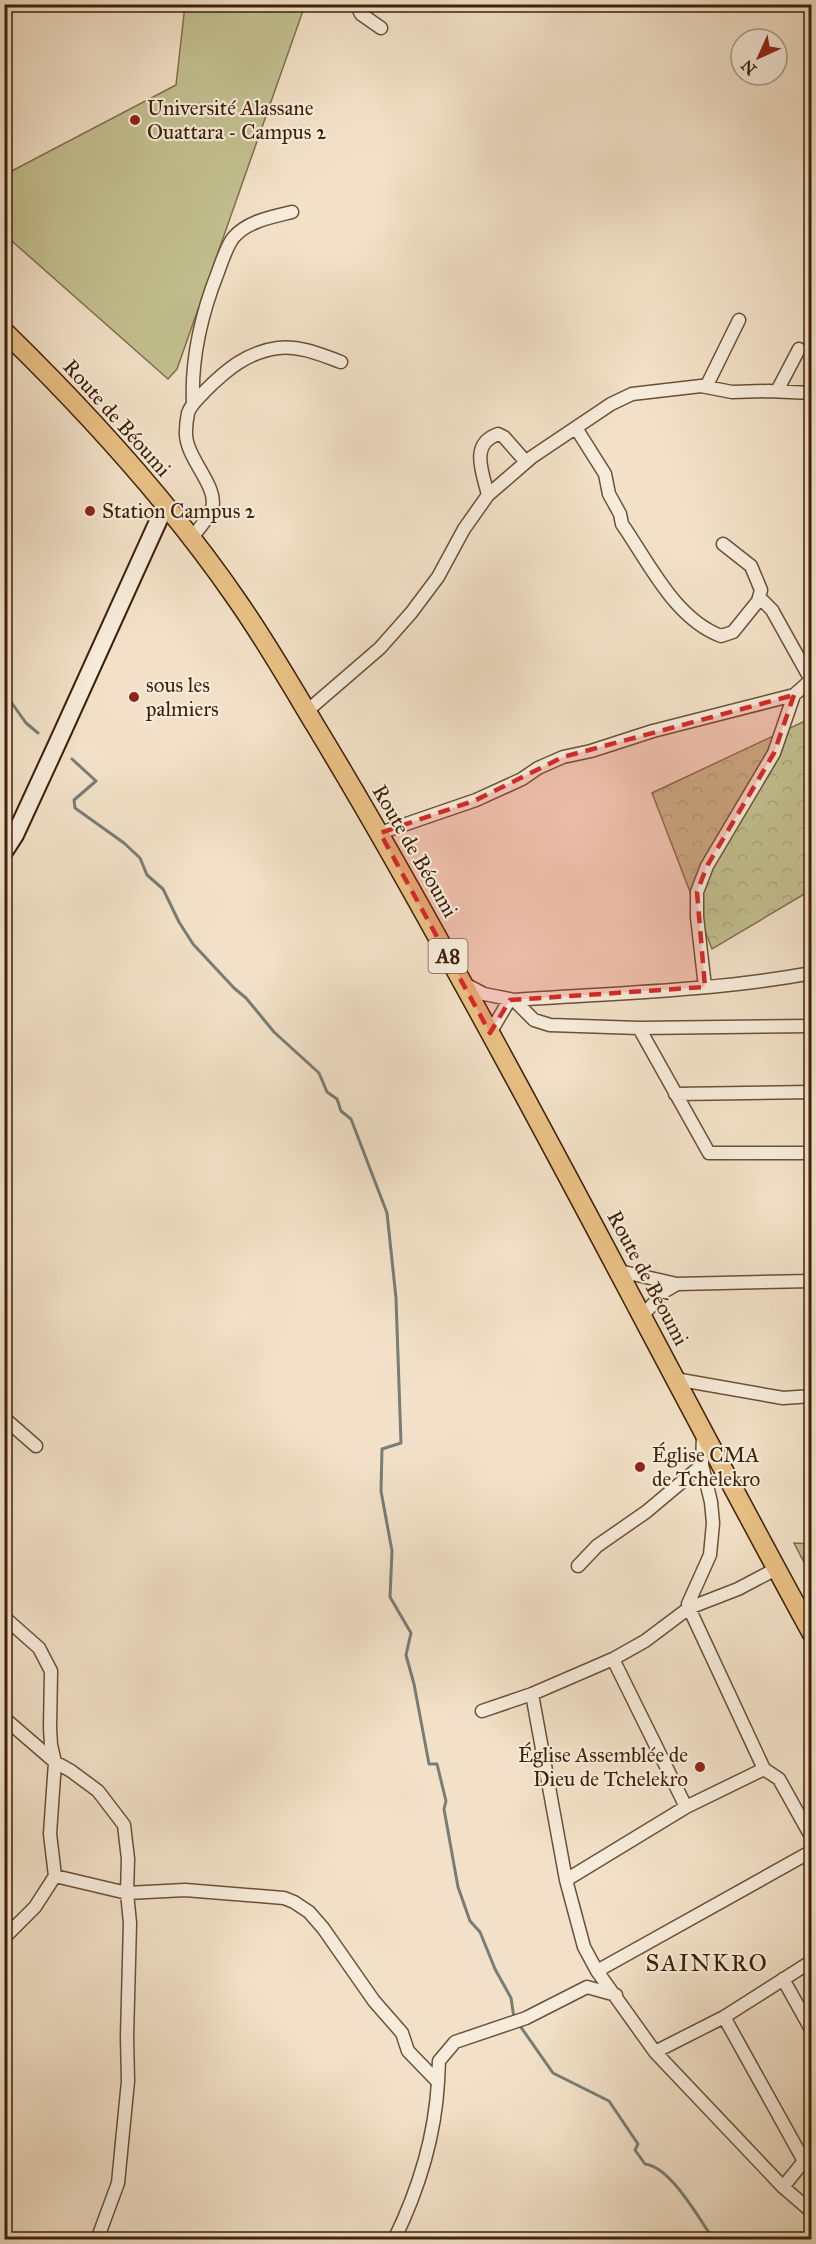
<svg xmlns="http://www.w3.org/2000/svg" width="816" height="2244" viewBox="0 0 816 2244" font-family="'IM FELL Great Primer',serif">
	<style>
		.grass { fill: #c3c090; stroke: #80704c; stroke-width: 1.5 }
		.forest { fill: url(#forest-crowns); stroke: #80704c; stroke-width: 1.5 }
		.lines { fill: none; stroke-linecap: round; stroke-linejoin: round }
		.stream { stroke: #787d76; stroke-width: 3 }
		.minor-casing { stroke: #6a5137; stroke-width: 15 }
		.secondary-casing { stroke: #3d2107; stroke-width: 20 }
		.primary-casing { stroke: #3d2107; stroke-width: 21 }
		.minor { stroke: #f7ecdb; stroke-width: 12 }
		.secondary { stroke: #f7ecdb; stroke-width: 16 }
		.primary { stroke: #e9c084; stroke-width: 18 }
		.marked { fill: #d62828; fill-opacity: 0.2; stroke: #d62828; stroke-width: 4.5; stroke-dasharray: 12 8; stroke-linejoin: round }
		.poi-dot { fill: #8f2418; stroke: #f7ecdb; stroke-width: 2 }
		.labels { text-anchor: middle; stroke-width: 4.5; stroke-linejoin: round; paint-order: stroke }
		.shield { fill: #f7ecdb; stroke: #755e47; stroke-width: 1.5 }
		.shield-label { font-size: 20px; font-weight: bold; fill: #3d2107 }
		.poi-label { font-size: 21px; fill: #3d2107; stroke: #f7ecdb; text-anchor: start }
		.street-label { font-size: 21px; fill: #3d2107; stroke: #f7ecdb }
		.quarter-label { font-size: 24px; letter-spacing: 1.5px; fill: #3d2107; stroke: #f7ecdb }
	</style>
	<defs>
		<pattern id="forest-crowns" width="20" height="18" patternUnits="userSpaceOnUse" patternTransform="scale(1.5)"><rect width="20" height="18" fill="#c3c090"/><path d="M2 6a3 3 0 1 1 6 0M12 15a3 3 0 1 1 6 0" fill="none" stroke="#a8a57b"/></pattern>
	</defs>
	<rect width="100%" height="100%" fill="#f2e1c8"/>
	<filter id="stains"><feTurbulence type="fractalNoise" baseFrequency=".00333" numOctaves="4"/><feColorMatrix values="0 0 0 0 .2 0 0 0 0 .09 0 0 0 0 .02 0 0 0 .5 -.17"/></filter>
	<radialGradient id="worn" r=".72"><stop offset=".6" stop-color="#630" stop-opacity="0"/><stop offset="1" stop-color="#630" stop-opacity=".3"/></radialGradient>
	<!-- grass -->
	<path class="grass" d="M 185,5 L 305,5 L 177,369 L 168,379 L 5,235 L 4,175 L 176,85 Z"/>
	<!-- forest -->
	<path class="forest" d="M 805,721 L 812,736 L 811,890 L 712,949 L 652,793 Z
		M 794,1543 L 811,1544 L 811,1576 Z"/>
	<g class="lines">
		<!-- stream -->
		<path class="stream" d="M 4,692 L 26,723 L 38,733
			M 72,759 L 96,781 L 74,800 L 75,808 L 124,843 L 140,858 L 147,875 L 163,889 L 179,922 L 193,944 L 234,988 L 246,998 L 274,1032 L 319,1073 L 327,1092 L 337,1099 L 341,1111 L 351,1119 L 387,1213 L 396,1298 L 401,1443 L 382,1449 L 381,1491 L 392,1551 L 390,1597 L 411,1633 L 406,1655 L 414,1684 L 429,1764 L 437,1764 L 446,1801 L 444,1809 L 458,1887 L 470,1921 L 480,1932 L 495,1969 L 511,1998 L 514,2018
			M 518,2023 L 553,2073 L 609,2101 L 638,2144 L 635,2150 L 645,2164 C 671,2167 699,2219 714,2240"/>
		<!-- minor casing -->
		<g class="minor-casing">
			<path id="minor" d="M 356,4 L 361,14 L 381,28
				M 706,387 L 739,320
				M 777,391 L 799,349
				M 193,403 C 191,357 201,315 218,272 C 222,261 226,248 233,238 C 247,221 272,217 292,212
				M 576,428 L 605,474 L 609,494 L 620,514 L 622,524 C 649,563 675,619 721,636 L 733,632 L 758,601 L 761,590 L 751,566 L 723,544
				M 488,495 C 483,473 469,444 498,434 L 504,437 L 526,462
				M 192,538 C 198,529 209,518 212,508 C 219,486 184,457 186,431 C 186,426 187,418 188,413 C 191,404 199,398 205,391 C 226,370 247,352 278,348 C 299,345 322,355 341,362
				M 759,597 L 772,610 L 811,680
				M 307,711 L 380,648 L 411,613 L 438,577 L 464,529 L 488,495 L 532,457 L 611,404 L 632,394 L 701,386 L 732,392 L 768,391 L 812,393
				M 380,833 L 476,800 L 522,779 L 538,768 L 563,757 L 591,751 L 653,731 L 794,695 L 812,679
				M 463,983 L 484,994 L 514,1000 C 613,993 714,991 812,973
				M 705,987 L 697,917 L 697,892 L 707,866 L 774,753 L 794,695
				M 514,1000 L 534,1020 L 550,1025 L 639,1028 L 812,1026
				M 639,1028 L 709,1153 L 812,1153
				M 490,1033 L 510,999
				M 675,1094 L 812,1092
				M 619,1271 L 677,1284 L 812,1281
				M 643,1315 L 665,1291 L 677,1284
				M 675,1379 L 783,1398 L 812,1396
				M 4,1418 L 36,1446
				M 703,1435 L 702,1465 L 711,1502 L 713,1523 L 710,1555 L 688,1604 L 689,1608 L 764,1769 L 779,1779 L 812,1838
				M 578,1566 L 597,1546 L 646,1512 L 702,1465
				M 4,1617 L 39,1648 L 51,1671 L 50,1728 L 51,1745 L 55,1762 L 50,1834 L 55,1876 L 35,1907 L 4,1938
				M 613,1659 L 686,1807
				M 532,1694 L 566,1880 L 584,1947 L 597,1971 L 655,2052 L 783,2187 L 812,2212
				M 482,1711 L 532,1694 L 613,1659 L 645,1641 L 689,1608 L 738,1589 L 776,1569
				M 4,1718 L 55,1762 L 71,1771 L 98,1791 L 124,1825 L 128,1859 L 127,1893 L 130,1923 L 127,2037 L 128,2081 L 118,2183 L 97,2240
				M 55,1876 L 127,1893 L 185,1890 L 284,1898 L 294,1902 L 309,1912 L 323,1928 L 374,2001 L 402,2033 L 408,2051 L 438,2082 C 435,2136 418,2191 394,2240
				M 566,1880 L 686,1807 L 764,1769
				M 597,1971 L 812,1851
				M 783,1979 L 812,2031
				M 724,2017 L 804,2161
				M 655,2052 L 724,2017 L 812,1961
				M 438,2082 L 439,2061 L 455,2042 L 526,2018 L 587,1987 L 616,1995
				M 783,2187 L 804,2161 L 811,2158"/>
		</g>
		<!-- secondary casing -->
		<g class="secondary-casing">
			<path id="secondary" d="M 4,852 L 15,835 L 57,744 L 165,506"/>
		</g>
		<!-- primary casing -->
		<g class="primary-casing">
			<path id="primary" d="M 4,331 C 88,413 171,504 237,600 C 265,640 290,683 315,725 C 366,809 414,894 461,980 C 581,1196 693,1417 812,1634"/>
		</g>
		<!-- minor -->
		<use href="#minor" class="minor"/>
		<!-- secondary -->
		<use href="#secondary" class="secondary"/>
		<!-- primary -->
		<use href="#primary" class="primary"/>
	</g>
	<!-- marked area -->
	<path class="marked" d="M 794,695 L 774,753 L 707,866 L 697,892 L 705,987 L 510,1000 L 490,1033 L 380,833 L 476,800 L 563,757 Z"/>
	<!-- markers -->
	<g class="poi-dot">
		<circle cx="135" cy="120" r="6"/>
		<circle cx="90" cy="511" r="6"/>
		<circle cx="134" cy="697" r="6"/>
		<circle cx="640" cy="1467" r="6"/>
		<circle cx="700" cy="1767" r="6"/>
	</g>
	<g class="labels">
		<!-- shield labels -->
		<rect class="shield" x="428.5" y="939" width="39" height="34" rx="4.5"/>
		<g class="shield-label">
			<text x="448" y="963">A8</text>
		</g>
		<!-- poi labels -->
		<g class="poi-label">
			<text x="147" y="115">Université Alassane<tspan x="147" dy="24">Ouattara - Campus 2</tspan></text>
			<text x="102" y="518">Station Campus 2</text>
			<text x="146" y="692">sous les<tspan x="146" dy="24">palmiers</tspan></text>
			<text x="652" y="1462">Église CMA<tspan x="652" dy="24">de Tchelekro</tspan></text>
			<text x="688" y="1762" text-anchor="end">Église Assemblée de<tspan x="688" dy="24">Dieu de Tchelekro</tspan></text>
		</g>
		<!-- street labels -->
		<g class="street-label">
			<text transform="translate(117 418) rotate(48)" y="7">Route de Béoumi</text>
			<text transform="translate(415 851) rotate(60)" y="7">Route de Béoumi</text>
			<text transform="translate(648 1278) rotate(62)" y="7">Route de Béoumi</text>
		</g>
		<!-- quarter labels -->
		<g class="quarter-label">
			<text x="707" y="1971">SAINKRO</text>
		</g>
	</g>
	<!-- margin -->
	<rect width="816" height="2244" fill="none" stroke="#f2e1c8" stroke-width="24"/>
	<rect x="6" y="6" width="804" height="2232" fill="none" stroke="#3d2107" stroke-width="3"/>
	<rect x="12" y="12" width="792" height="2220" fill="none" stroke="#3d2107" stroke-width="1.5"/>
	<!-- north arrow -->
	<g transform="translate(759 57) rotate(225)"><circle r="28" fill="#f7ecdb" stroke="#ad9b86" stroke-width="1.5"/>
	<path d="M0-4.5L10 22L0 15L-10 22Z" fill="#8f2418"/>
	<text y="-9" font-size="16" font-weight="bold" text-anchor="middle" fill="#3d2107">N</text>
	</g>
	<rect width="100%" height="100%" filter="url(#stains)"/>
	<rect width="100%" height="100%" fill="url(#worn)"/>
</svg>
